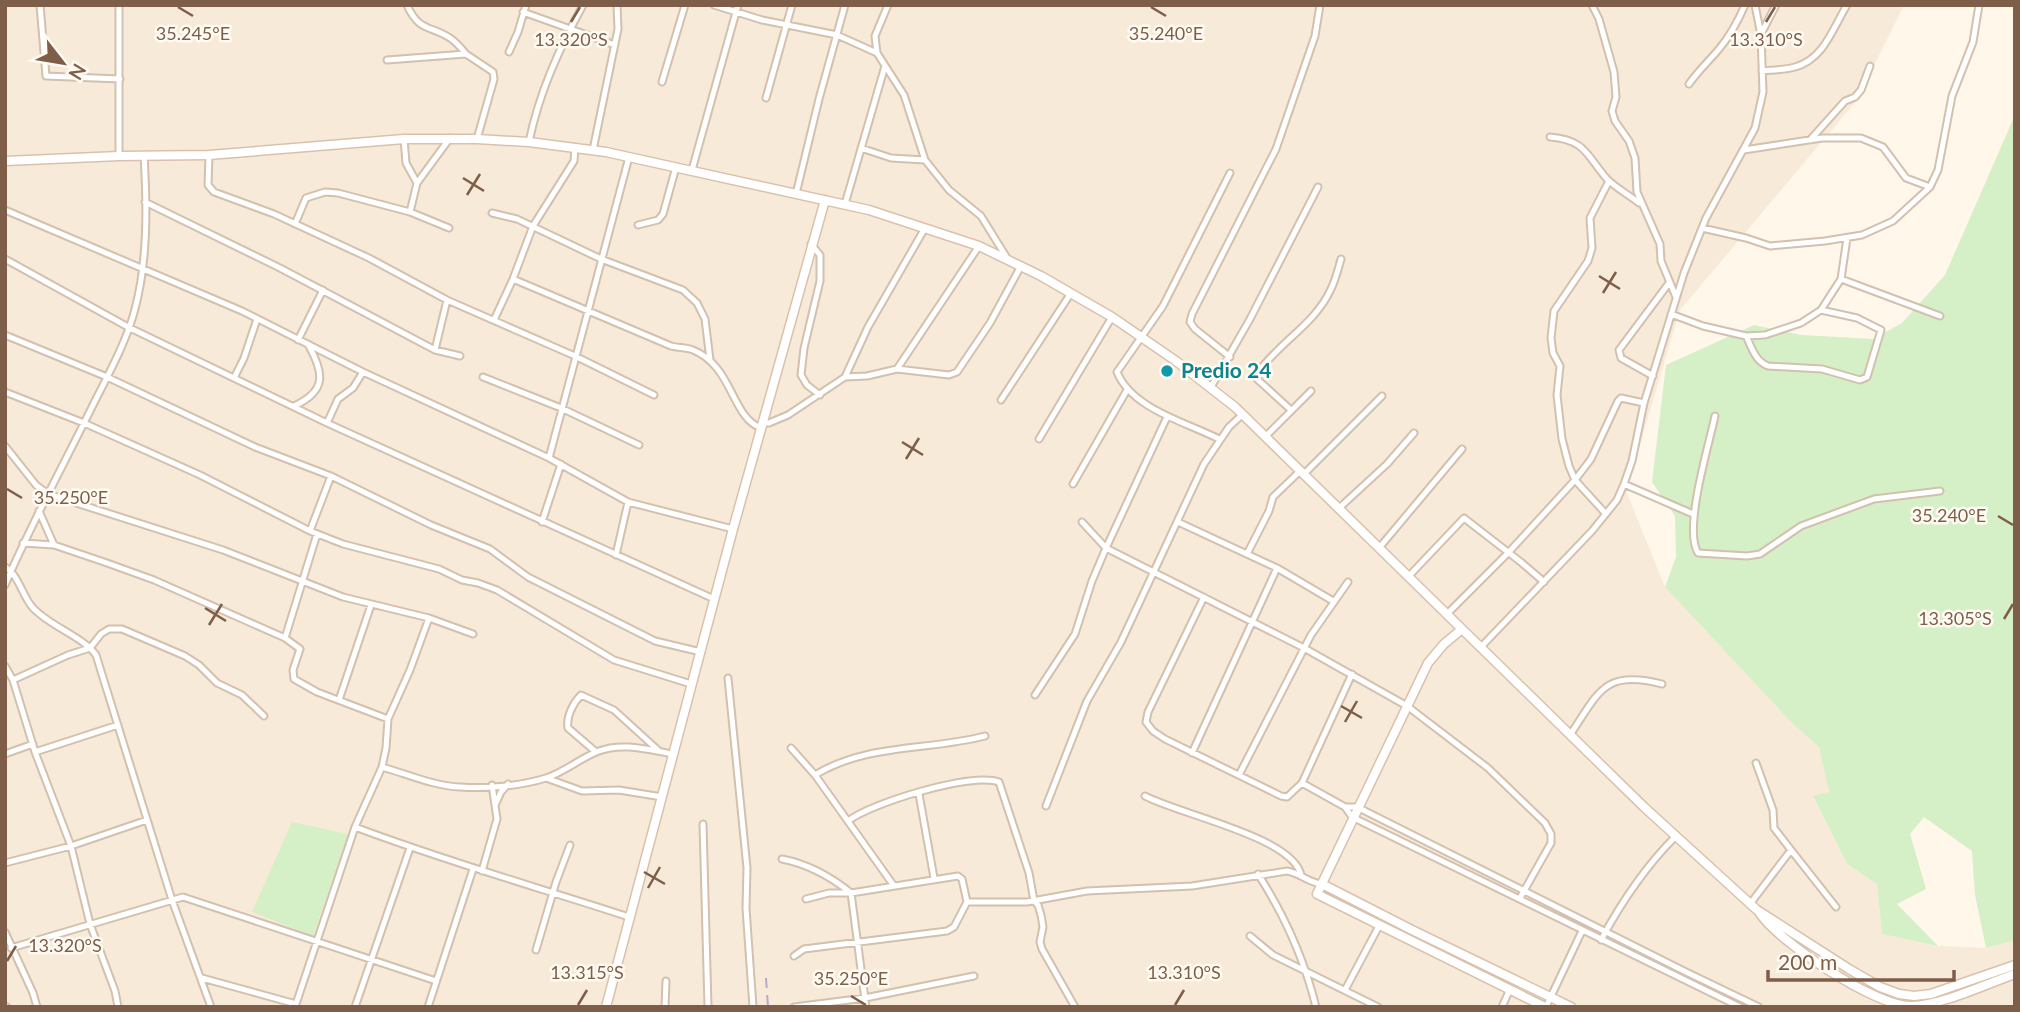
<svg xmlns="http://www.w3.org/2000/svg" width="2020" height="1012" viewBox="0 0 2020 1012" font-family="Lato,sans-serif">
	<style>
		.residential { fill: #f7ead8 }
		.green { fill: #d5efc6 }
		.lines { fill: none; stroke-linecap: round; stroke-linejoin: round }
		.street-casing { stroke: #d3c0ae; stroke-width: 9 }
		.secondary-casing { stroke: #d9c2ad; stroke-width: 11 }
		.street { stroke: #fff; stroke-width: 5 }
		.secondary { stroke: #fff; stroke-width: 8 }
		.rail { stroke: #bba5cc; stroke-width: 2; stroke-dasharray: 10 7; stroke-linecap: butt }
		.ticks { fill: none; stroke: #7e5e49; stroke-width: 2.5 }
		.culture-dot { fill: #0f9aa8; stroke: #fffbf3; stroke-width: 2.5 }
		.labels { text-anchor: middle; stroke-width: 5; stroke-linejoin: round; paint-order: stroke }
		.culture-label { font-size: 21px; font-weight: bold; fill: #0d838f; stroke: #fffbf3; text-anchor: start }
		.ticks-label { font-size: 18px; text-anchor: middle; fill: #7e5e49; stroke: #fffbf3; stroke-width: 5; stroke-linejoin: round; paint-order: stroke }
	</style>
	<rect width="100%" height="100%" fill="#fef7ea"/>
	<!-- residential -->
	<path class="residential" d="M 5,5 L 1904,5 L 1857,100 L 1680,310 L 1626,491 L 1665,587 L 1792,723 L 1819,747 L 1829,792 L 1813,797 L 1847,864 L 1877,884 L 1882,934 L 1938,946 L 1986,948 L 2015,940 L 2015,1007 L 5,1007 Z"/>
	<!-- green -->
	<path class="green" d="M 2015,115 L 2015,940 L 1986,948 L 1975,895 L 1972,851 L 1924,817 L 1910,834 L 1926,889 L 1897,904 L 1938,946 L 1882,934 L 1877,884 L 1847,864 L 1813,796 L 1829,792 L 1819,747 L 1792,723 L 1665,587 L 1676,557 L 1675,516 L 1652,482 L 1666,365 L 1754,325 L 1801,335 L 1873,339 L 1902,323 L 1945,275 Z
		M 292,822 L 348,834 L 313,936 L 252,912 Z"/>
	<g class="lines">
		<!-- street casing -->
		<g class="street-casing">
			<path id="street" d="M 40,5 L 46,76 L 120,79
				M 119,5 L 119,156
				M 407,5 C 419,32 430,25 450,38 C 456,42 462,49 466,54
				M 714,5 L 762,20 L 837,35 L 877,53
				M 888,5 L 875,36 L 877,53 L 904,95 L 925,160 L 949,190 L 981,216 L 1007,258
				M 1592,5 L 1599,19 L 1614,72 L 1616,97 L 1612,111 L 1615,121 L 1629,141 L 1635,158 L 1637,192 L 1660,244 L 1661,261 L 1676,297
				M 523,12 L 615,45
				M 1761,34 L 1776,5
				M 509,52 L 518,32 L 526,5
				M 387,60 L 466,54 L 493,72 L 494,79 L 477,139
				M 1762,71 C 1772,70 1785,70 1795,67 C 1824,59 1833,28 1847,5
				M 662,82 L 685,5
				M 1689,84 C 1698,71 1709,61 1719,49 C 1730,36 1738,21 1745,5
				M 766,98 L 792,5
				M 1550,137 C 1586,140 1586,155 1607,179 C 1616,188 1629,195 1639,203
				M 404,139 L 406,163 L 417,183
				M 1810,140 L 1845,101 L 1855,97 L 1861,90 L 1870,66
				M 529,142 C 539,93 559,49 583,5
				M 861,148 L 891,158 L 925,160
				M 593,150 L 618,29 L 617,5
				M 1744,150 L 1822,138 L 1861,138 L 1883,147 L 1906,178 L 1930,187
				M 209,155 L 208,185 L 214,192 L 274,214 L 369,258 L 447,300 L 575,356 L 654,395
				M 692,170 L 738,5
				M 796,194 L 819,99 L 845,5
				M 145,202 L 280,268 L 435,350 L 460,356
				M 845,204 L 885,66
				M 5,210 L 242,311 L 363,372 L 549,458 L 628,502 L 733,529
				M 410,212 L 417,183 L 450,138
				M 492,213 L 517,219 L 601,259 L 683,290 L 697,303 L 705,319 L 710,360
				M 295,224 L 306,198 L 325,192 L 338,193 L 410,212 L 449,228
				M 638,225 L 658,220 L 663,214 L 676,167
				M 1702,228 L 1746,238 L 1770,246 L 1825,241 L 1862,235 L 1893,221 L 1930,187 L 1938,170 L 1952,96 L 1973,42 L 1979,5
				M 811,244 L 820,255 L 820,281 L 804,348 L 801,375 L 807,385 L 820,395
				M 5,259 L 128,327 L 327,423 L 714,599
				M 513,279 L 671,346 C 678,348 686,347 693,350 C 733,366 731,417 761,428
				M 1841,279 L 1940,316
				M 1671,314 L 1703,326 L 1746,336 L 1765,335 L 1801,323 L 1821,310 L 1841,279 L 1847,238
				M 494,320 L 513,279 L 533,226 L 574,161 L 575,147
				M 5,335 L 107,377 L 255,447 L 331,476 L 431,525 L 490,549 L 528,577 L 655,641 L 701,652
				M 1746,336 C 1752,348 1755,361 1768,366 L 1822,369 L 1860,380 L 1867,377 L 1881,330 L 1857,318 L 1821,310
				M 298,340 L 323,290
				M 435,350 L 447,300
				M 1230,357 L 1195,329 L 1190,322 L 1192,314 L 1276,149 L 1315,36 L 1320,5
				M 897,369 L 979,246
				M 235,376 L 244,358 L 257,319
				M 1653,376 L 1621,358 L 1619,350 L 1669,283
				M 483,377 L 561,408 L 639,445
				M 845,377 L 868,327 L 925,228
				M 1211,387 L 1250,319 L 1318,187
				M 5,392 L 84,423 L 200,475 L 310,531 L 343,544 L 439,569 L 462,580 L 478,583 L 497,590 L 614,660 L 691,684
				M 1001,400 L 1071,293
				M 294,406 C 327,391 324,373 309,346
				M 1291,410 L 1257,379 L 1256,375 C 1277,344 1314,325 1330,291 C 1335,282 1338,270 1341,259
				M 1715,416 C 1709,445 1683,529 1698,553 L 1747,556 L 1760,554 L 1801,526 L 1874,499 L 1940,491
				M 327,423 L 338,399 L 353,388 L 363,372
				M 763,423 L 769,423 L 788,415 L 845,377 L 867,376 L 897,369 L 949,375 L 957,372 L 990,323 L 1021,266
				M 1265,437 L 1311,391
				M 1039,439 L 1112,317
				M 1219,439 C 1186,422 1132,409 1117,372 L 1163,306 L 1230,173
				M 5,446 L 36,485 L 48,494 L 223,550 L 343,597 L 429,618 L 473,634
				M 549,458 L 629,157
				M 1303,475 L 1382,396
				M 1073,484 L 1127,390
				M 1624,484 L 1693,514
				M 1338,509 L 1387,464 L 1414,433
				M 39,511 L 54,545
				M 1606,514 L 1575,480 L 1569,466 L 1562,439 L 1557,395 L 1560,366 L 1553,353 L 1551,338 L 1554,311 L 1588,261 L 1592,248 L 1590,218 L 1609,181
				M 542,522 L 561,464
				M 1082,522 L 1106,548 L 1304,648 L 1407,706 L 1488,768 L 1545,823 L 1551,834 L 1551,843 L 1520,898
				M 1178,522 L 1277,568 L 1333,601
				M 310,531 L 331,476
				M 23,543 L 54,545 L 107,563 L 154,580 L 285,638 L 300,649 L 293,670 L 294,679 L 317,692 L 388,719
				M 1379,548 L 1462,449
				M 1247,554 L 1269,511 L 1273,497 L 1300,471
				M 616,555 L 628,502
				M 5,567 C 19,575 22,596 33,608 C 51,627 82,636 96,655 L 172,900 L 211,1007
				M 1408,577 L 1464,518 L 1522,563 L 1544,582
				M 5,585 C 31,524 63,466 92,407 C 107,377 127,341 135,309 C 148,260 147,205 144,155
				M 1204,597 L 1148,712 L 1146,722 L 1153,731 L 1165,739 L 1281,796 L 1287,797 L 1302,783 L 1352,674
				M 1447,614 L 1508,553 L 1575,480 L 1591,459 L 1618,401 L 1621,398 L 1644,403
				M 285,638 L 317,534
				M 1480,648 L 1592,531 L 1617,500 L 1624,484 L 1632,461 L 1644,403 L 1684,273 L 1706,218 L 1755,128 L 1763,92 L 1761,35 L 1755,5
				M 5,666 L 13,680 L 35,752 L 71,846 L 90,924 L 115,991 L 118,1007
				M 728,678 L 747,868 L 746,908 L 753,1007
				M 13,680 L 68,655 L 90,648 L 101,634 L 109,629 L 122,629 L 185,656 L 199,665 L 217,683 L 242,695 L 264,716
				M 1035,695 L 1075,634 L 1092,581 L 1106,548 L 1167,417
				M 339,700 L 371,605
				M 1570,735 C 1599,692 1604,669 1662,684
				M 791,748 L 815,775 L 894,886
				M 35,752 L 118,725
				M 596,752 L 568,728 C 566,717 573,703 581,695 L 614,710 L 659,751
				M 1192,753 L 1277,568
				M 5,754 L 33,744
				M 1756,763 L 1773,810 L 1774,828 L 1791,850
				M 382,767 C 407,774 434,786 460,787 C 487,789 520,786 546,778 C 565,772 580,758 599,751 C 622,742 649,750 673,754
				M 815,775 C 867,743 928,751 985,736
				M 1239,775 L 1311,635 L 1348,582
				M 546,778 L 582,791 L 619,790 L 662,797
				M 1302,783 L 1345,807 L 1352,817 L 1740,1007
				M 919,794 L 934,878
				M 1145,796 C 1178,814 1293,837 1301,875
				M 495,805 L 501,792 L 508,784
				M 1046,806 L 1087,701 L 1121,642 L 1204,464 L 1229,427 L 1243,414
				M 1345,807 L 1357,807 L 1686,972 L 1759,1007
				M 848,821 C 871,803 972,772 999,782 L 1029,873 L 1034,901 L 1038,905 L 1041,915 L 1043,927 L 1040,942 L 1042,949 L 1075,1007
				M 703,824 L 708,1007
				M 355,827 C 445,861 537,887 629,917
				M 782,859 C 808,864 830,876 851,893 L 866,1007
				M 5,863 L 71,846 L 147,820
				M 482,871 L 497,819 L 492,785
				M 1258,874 C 1285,916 1304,958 1316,1007
				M 806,899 L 829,893 L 851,893 L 958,876 L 962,879 L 967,902
				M 1750,904 L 1791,850 L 1836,907
				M 5,932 L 33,993 L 37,1007
				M 1250,936 L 1273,955 L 1378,1007
				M 1601,940 C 1621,903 1646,866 1675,837
				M 11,948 L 183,897 L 436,981
				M 536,950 L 556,882 L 570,845
				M 794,956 L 804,949 L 947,931 L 954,927 L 967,902 L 1027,902 L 1087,891 L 1192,886 L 1287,871 C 1300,873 1309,883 1322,884
				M 202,978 L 296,1004
				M 1345,990 L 1379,926
				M 5,1006 L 7,1007
				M 295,1007 L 355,827 L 382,767 L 386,748 L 388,719 L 410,670 L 429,618
				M 355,1007 L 410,848
				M 428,1007 L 473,869
				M 665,1007 L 666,981
				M 794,1007 L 865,998 L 974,976
				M 1502,1007 L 1510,989
				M 1546,1007 L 1582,931"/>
		</g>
		<!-- secondary casing -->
		<g class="secondary-casing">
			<path id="secondary" d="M 5,161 L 119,156 L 209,155 L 404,139 L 477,139 L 529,142 L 606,152 L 869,210 L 979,246 L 1041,276 L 1112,317 L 1176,361 L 1235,407 L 1644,807 L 1757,910 L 1849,969 L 1880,987 L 1899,994 L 1914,996 L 1931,994 L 2015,965
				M 1462,629 L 1444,644 L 1428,663 L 1317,894 L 1545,1007
				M 1322,884 L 1412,930 L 1571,1007
				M 1759,912 C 1777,941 1877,1008 1912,1006 C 1942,1005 1986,984 2015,974
				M 606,1007 L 733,529 L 825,200"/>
		</g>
		<!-- street -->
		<use href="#street" class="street"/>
		<!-- secondary -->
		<use href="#secondary" class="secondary"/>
		<!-- rail -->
		<path class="rail" d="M 766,978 L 768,1007"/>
	</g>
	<!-- ticks -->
	<path class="ticks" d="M 178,7 L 193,16M 1151,7 L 1166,16M 571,22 L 580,7M 1766,22 L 1775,7M 463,178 L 484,191M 467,195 L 480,174M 1599,276 L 1620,289M 1603,293 L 1616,272M 902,442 L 923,455M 906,459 L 919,438M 7,489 L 22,498M 1998,516 L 2013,525M 205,608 L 226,621M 2004,619 L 2013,604M 209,625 L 222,604M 1341,706 L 1362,718M 1345,722 L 1357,701M 644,872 L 665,884M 648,888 L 660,867M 7,961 L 16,946M 851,996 L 866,1005M 578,1005 L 587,990M 1175,1005 L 1184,990"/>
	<!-- markers -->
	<circle class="culture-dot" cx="1167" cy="371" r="7"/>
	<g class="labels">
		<!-- culture labels -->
		<g class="culture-label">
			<text x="1181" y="378">Predio 24</text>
		</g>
	</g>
	<g class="ticks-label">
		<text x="193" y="40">35.245°E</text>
		<text x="1166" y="40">35.240°E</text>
		<text x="571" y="46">13.320°S</text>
		<text x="1766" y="46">13.310°S</text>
		<text x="71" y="504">35.250°E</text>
		<text x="1949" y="522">35.240°E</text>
		<text x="1955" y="625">13.305°S</text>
		<text x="65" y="952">13.320°S</text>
		<text x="587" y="979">13.315°S</text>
		<text x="1184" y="979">13.310°S</text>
		<text x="851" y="985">35.250°E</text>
	</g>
	<!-- border -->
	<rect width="2020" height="1012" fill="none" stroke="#7e5e49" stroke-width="14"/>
	<!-- north arrow -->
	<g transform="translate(63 63) rotate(121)" stroke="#fffbf3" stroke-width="5" paint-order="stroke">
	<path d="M0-5L12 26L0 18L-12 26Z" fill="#7e5e49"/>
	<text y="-10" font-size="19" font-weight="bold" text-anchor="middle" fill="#7e5e49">N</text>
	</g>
	<!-- scale -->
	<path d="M1768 970v10h186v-10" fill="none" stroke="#7e5e49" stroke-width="3.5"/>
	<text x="1778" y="970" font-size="21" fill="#7e5e49" stroke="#fffbf3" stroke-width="5" paint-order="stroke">200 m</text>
</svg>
